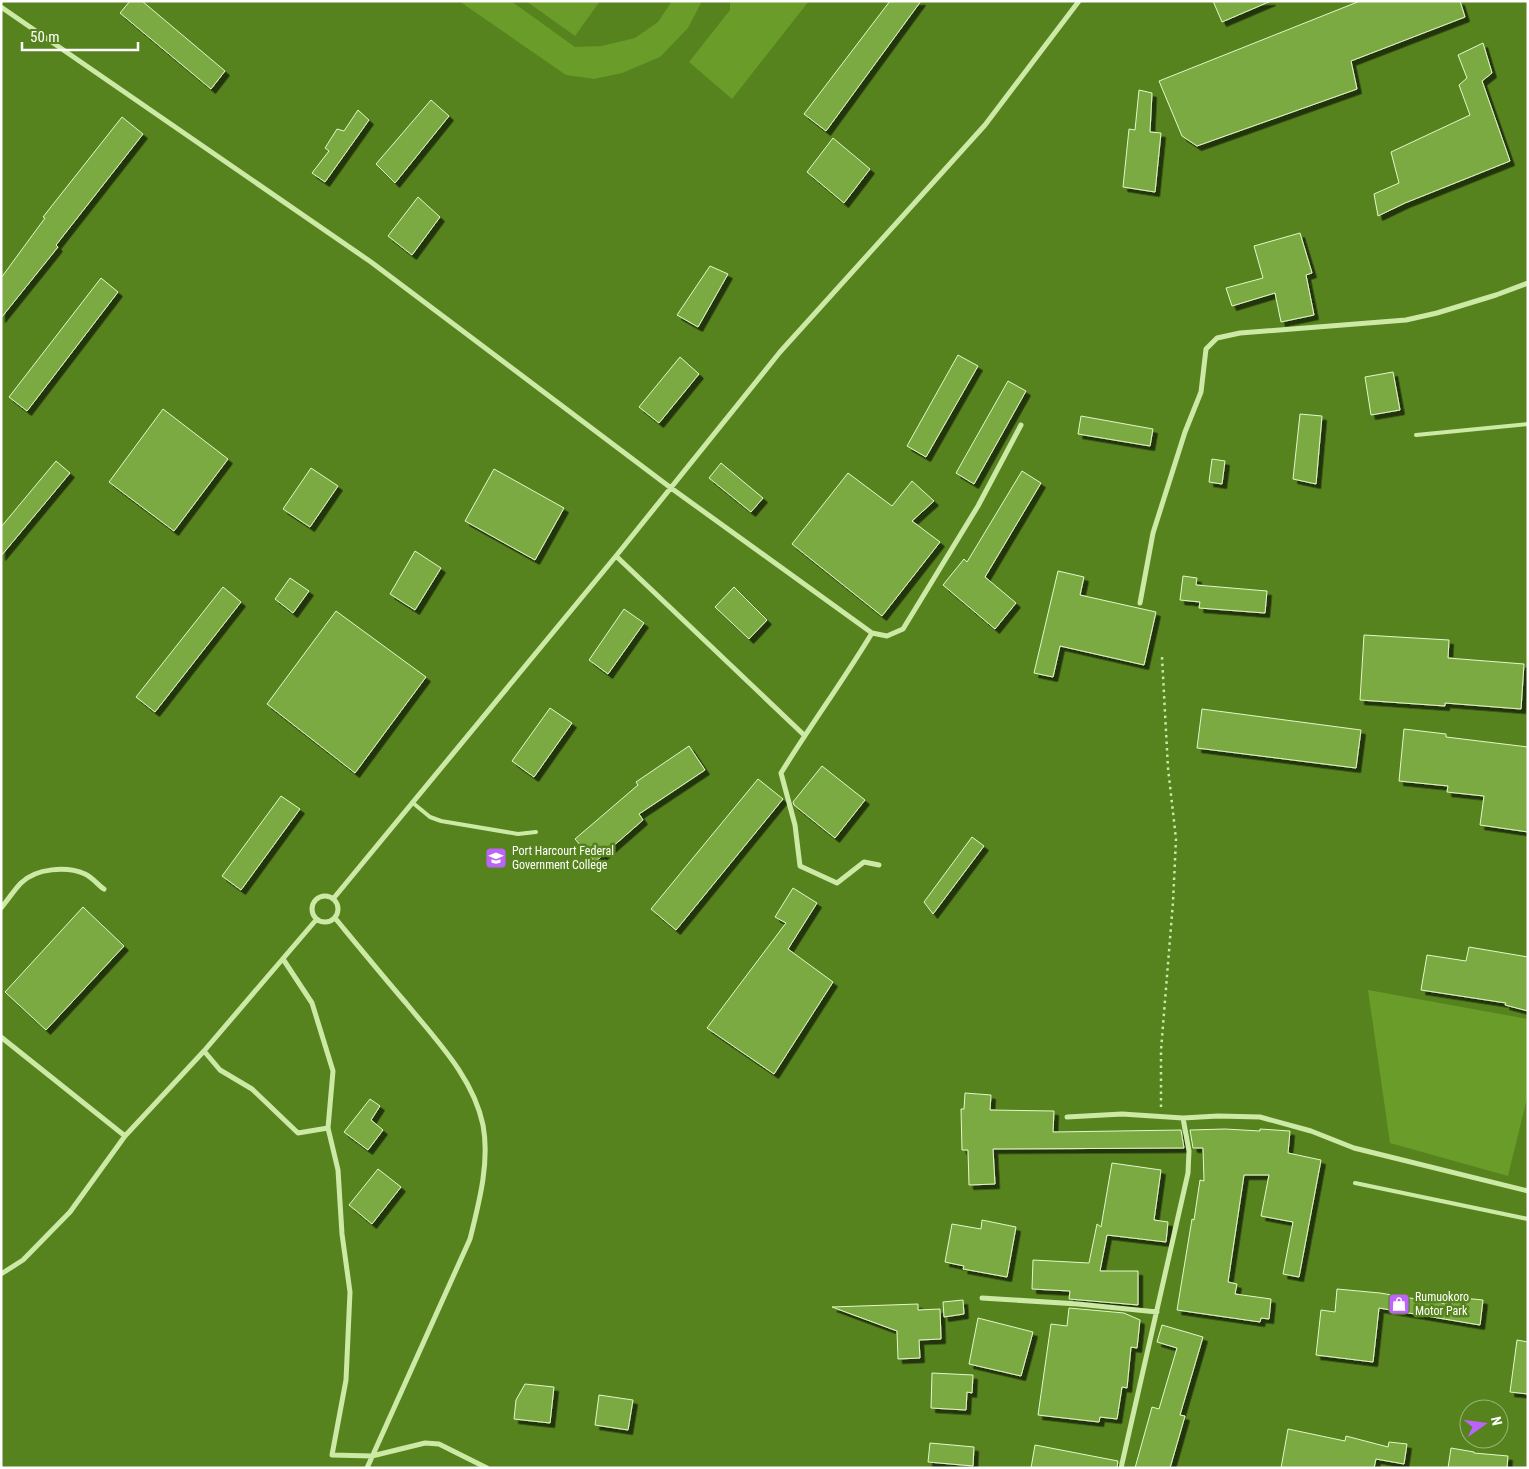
<svg xmlns="http://www.w3.org/2000/svg" width="1529" height="1469" viewBox="0 0 1529 1469" font-family="'Roboto Condensed',sans-serif">
	<style>
		.green { fill: #699c28 }
		.building { fill: #7caa43; stroke: #e3f7c9; filter: url(#shadow) }
		.lines { fill: none; stroke-linecap: round; stroke-linejoin: round }
		.path { stroke: #cce9a5; stroke-width: 2.5; stroke-dasharray: 2.5 4; stroke-linecap: butt }
		.lane { stroke: #cce9a5; stroke-width: 4 }
		.street { stroke: #cce9a5; stroke-width: 5 }
		.labels { text-anchor: middle; stroke-width: 5; stroke-linejoin: round; paint-order: stroke }
		.poi-label { font-size: 12px; fill: #fff; stroke: #56831e; text-anchor: start }
	</style>
	<defs>
		<filter id="shadow"><feDropShadow dx="4.5" dy="4.5" stdDeviation="0" flood-color="#0009"/></filter>
	</defs>
	<rect width="100%" height="100%" fill="#56831e"/>
	<!-- green -->
	<path class="green" d="M 459,1 L 511,1 L 575,47 L 601,46 L 635,38 L 658,22 L 672,1 L 702,1 L 688,28 L 660,57 L 622,73 L 594,79 L 566,75 Z
		M 526,1 L 600,1 L 575,36 Z
		M 730,1 L 809,1 L 732,99 L 689,62 L 730,10 Z
		M 1368,990 L 1528,1019 L 1528,1094 L 1508,1176 L 1390,1143 Z"/>
	<!-- building -->
	<path class="building" d="M 130,1 L 142,1 L 225,71 L 211,89 L 120,13 Z
		M 890,1 L 921,1 L 826,131 L 804,114 Z
		M 1213,1 L 1271,1 L 1222,22 Z
		M 1360,1 L 1460,1 L 1465,17 L 1351,61 L 1357,89 L 1197,146 L 1182,136 L 1159,81 Z
		M 1483,43 L 1492,73 L 1482,81 L 1510,161 L 1405,203 L 1378,216 L 1374,194 L 1399,183 L 1391,152 L 1470,115 L 1459,85 L 1467,78 L 1458,55 Z
		M 1139,90 L 1152,93 L 1150,132 L 1161,133 L 1155,192 L 1123,187 L 1129,129 L 1135,130 Z
		M 431,100 L 449,116 L 395,183 L 376,164 Z
		M 358,110 L 369,120 L 325,182 L 312,173 L 329,151 L 325,148 L 337,129 L 344,131 Z
		M 122,117 L 143,134 L 56,245 L 58,247 L 1,318 L 1,278 L 45,218 L 43,217 Z
		M 833,138 L 870,169 L 844,203 L 807,172 Z
		M 418,197 L 440,217 L 412,255 L 388,236 Z
		M 1300,233 L 1312,273 L 1306,275 L 1314,315 L 1281,322 L 1275,293 L 1232,306 L 1226,288 L 1263,278 L 1254,246 Z
		M 710,266 L 728,274 L 698,327 L 677,315 Z
		M 101,278 L 118,292 L 27,411 L 9,397 Z
		M 958,355 L 978,366 L 926,457 L 907,446 Z
		M 680,357 L 699,374 L 659,423 L 639,407 Z
		M 1393,372 L 1400,410 L 1371,415 L 1365,377 Z
		M 1008,381 L 1026,391 L 974,484 L 956,473 Z
		M 163,409 L 228,459 L 174,531 L 109,482 Z
		M 1300,414 L 1322,416 L 1316,484 L 1293,479 Z
		M 1081,416 L 1153,429 L 1150,446 L 1078,434 Z
		M 1212,459 L 1225,461 L 1222,484 L 1209,482 Z
		M 56,461 L 70,473 L 1,556 L 1,527 Z
		M 721,463 L 763,498 L 751,512 L 709,478 Z
		M 311,468 L 338,486 L 310,527 L 283,509 Z
		M 494,469 L 564,508 L 535,560 L 465,521 Z
		M 1022,471 L 1041,483 L 985,577 L 1016,603 L 995,629 L 943,585 L 964,559 L 967,562 Z
		M 848,473 L 892,506 L 912,481 L 934,501 L 912,521 L 940,542 L 882,616 L 792,544 Z
		M 415,551 L 441,568 L 415,610 L 390,594 Z
		M 1058,571 L 1084,577 L 1080,595 L 1156,612 L 1144,665 L 1060,646 L 1053,677 L 1034,673 Z
		M 1183,576 L 1197,578 L 1196,585 L 1267,591 L 1265,613 L 1199,608 L 1200,602 L 1180,600 Z
		M 290,578 L 309,591 L 293,613 L 275,599 Z
		M 223,587 L 241,602 L 155,712 L 136,697 Z
		M 734,587 L 767,620 L 749,639 L 715,607 Z
		M 624,609 L 644,623 L 608,674 L 589,660 Z
		M 336,611 L 426,677 L 355,773 L 267,704 Z
		M 1364,635 L 1449,640 L 1448,658 L 1524,664 L 1521,709 L 1445,703 L 1445,706 L 1360,700 Z
		M 550,708 L 572,723 L 534,777 L 512,761 Z
		M 1202,709 L 1361,730 L 1356,768 L 1197,748 Z
		M 1404,729 L 1446,734 L 1446,737 L 1528,747 L 1528,832 L 1480,825 L 1484,796 L 1447,792 L 1448,786 L 1399,781 Z
		M 689,746 L 705,770 L 639,814 L 643,820 L 595,862 L 575,839 L 638,785 L 636,782 Z
		M 822,766 L 865,800 L 835,838 L 794,805 L 793,802 Z
		M 758,779 L 783,799 L 676,930 L 651,909 Z
		M 281,796 L 300,809 L 241,890 L 222,876 Z
		M 972,837 L 984,846 L 933,914 L 924,902 Z
		M 793,888 L 817,903 L 788,949 L 833,982 L 774,1074 L 707,1028 L 786,923 L 775,917 Z
		M 83,907 L 124,946 L 46,1030 L 5,992 Z
		M 1469,947 L 1528,957 L 1528,1011 L 1505,1005 L 1506,1003 L 1421,990 L 1427,955 L 1466,961 Z
		M 965,1093 L 991,1095 L 990,1110 L 1054,1111 L 1053,1132 L 1181,1130 L 1184,1148 L 993,1149 L 995,1184 L 969,1185 L 968,1150 L 962,1150 L 961,1109 L 964,1109 Z
		M 370,1099 L 380,1106 L 371,1120 L 383,1130 L 368,1150 L 344,1132 Z
		M 1225,1129 L 1260,1131 L 1260,1129 L 1290,1131 L 1288,1153 L 1321,1160 L 1299,1277 L 1283,1274 L 1293,1222 L 1261,1216 L 1269,1175 L 1244,1175 L 1228,1282 L 1237,1284 L 1235,1294 L 1271,1299 L 1269,1319 L 1261,1318 L 1260,1322 L 1177,1310 L 1192,1219 L 1194,1220 L 1200,1180 L 1204,1181 L 1203,1148 L 1193,1148 L 1190,1130 Z
		M 1112,1163 L 1161,1170 L 1154,1220 L 1168,1222 L 1166,1242 L 1107,1235 L 1100,1271 L 1138,1271 L 1138,1305 L 1069,1299 L 1070,1291 L 1032,1289 L 1033,1260 L 1089,1263 L 1097,1224 L 1101,1227 Z
		M 378,1169 L 401,1187 L 372,1224 L 349,1205 Z
		M 982,1220 L 1016,1227 L 1007,1277 L 963,1269 L 964,1266 L 945,1262 L 952,1224 L 981,1229 Z
		M 1337,1289 L 1380,1293 L 1452,1305 L 1453,1297 L 1483,1300 L 1480,1325 L 1379,1308 L 1373,1362 L 1316,1355 L 1321,1310 L 1335,1312 Z
		M 963,1300 L 964,1314 L 944,1317 L 943,1302 Z
		M 918,1304 L 918,1310 L 940,1309 L 941,1339 L 919,1340 L 920,1358 L 898,1359 L 897,1331 L 832,1307 Z
		M 1069,1308 L 1124,1313 L 1140,1320 L 1137,1348 L 1131,1347 L 1127,1388 L 1122,1387 L 1117,1419 L 1100,1417 L 1099,1422 L 1038,1415 L 1051,1324 L 1067,1326 Z
		M 978,1318 L 1033,1332 L 1021,1376 L 969,1364 Z
		M 1162,1325 L 1203,1337 L 1180,1415 L 1185,1416 L 1170,1468 L 1135,1468 L 1152,1407 L 1159,1409 L 1177,1348 L 1157,1342 Z
		M 1517,1340 L 1528,1342 L 1528,1394 L 1510,1392 Z
		M 932,1373 L 973,1375 L 972,1393 L 967,1392 L 966,1410 L 931,1408 Z
		M 525,1384 L 554,1387 L 550,1423 L 514,1419 L 516,1400 Z
		M 599,1395 L 633,1400 L 628,1430 L 595,1425 Z
		M 1288,1429 L 1345,1441 L 1346,1436 L 1388,1447 L 1389,1442 L 1407,1444 L 1404,1464 L 1376,1459 L 1374,1468 L 1281,1468 Z
		M 930,1443 L 974,1447 L 973,1466 L 928,1462 Z
		M 1035,1445 L 1118,1461 L 1117,1468 L 1031,1468 Z
		M 1451,1448 L 1474,1452 L 1474,1453 L 1508,1456 L 1507,1468 L 1448,1468 Z"/>
	<g class="lines">
		<!-- path -->
		<path class="path" d="M 1161,1107 L 1161,1050 L 1173,902 L 1176,839 L 1168,768 L 1162,657"/>
		<!-- lane -->
		<path class="lane" d="M 1416,435 L 1528,424
			M 413,803 L 430,817 L 441,821 L 518,834 L 536,832
			M 1355,1183 L 1528,1219"/>
		<!-- street -->
		<path class="street" d="M 1,7 L 371,262 L 671,488 L 872,633 L 887,636 L 903,629 L 978,506 L 1021,425
			M 616,556 L 804,735
			M 1140,603 L 1153,533 L 1185,432 L 1201,392 L 1206,349 L 1217,338 L 1240,333 L 1406,320 L 1437,313 L 1496,295 L 1528,283
			M 872,633 C 843,681 810,726 781,773 L 795,825 L 800,866 L 837,883 L 864,862 L 879,865
			M312 909a13 13 0 1 1 26 0a13 13 0 1 1-26 0Z
			M 333,899 L 616,556 L 780,352 L 985,125 L 1079,1
			M 1,908 C 8,900 14,890 21,883 C 36,868 67,866 85,874 C 92,877 98,885 104,889
			M 335,918 C 359,947 382,975 406,1003 C 436,1040 473,1077 483,1125 C 490,1162 479,1203 470,1239 L 367,1468
			M 283,959 L 312,1003 L 333,1071 L 328,1128 L 338,1170 L 342,1234 L 350,1292 L 346,1380 L 332,1455 L 372,1456 L 425,1443 L 439,1444 L 487,1468
			M 1,1037 L 125,1136
			M 204,1051 L 220,1070 L 252,1089 L 298,1133 L 328,1128
			M 1067,1117 L 1122,1114 L 1183,1118 L 1189,1151 L 1188,1173 L 1121,1468
			M 1183,1118 L 1218,1116 L 1260,1117 L 1311,1131 L 1354,1148 L 1528,1191
			M 1,1274 L 23,1260 L 70,1212 L 125,1136 L 204,1051 L 316,920
			M 982,1298 L 1078,1304 L 1157,1312"/>
	</g>
	<!-- icons -->
	<defs>
		<g id="university-square" transform="scale(1.125)"><rect x="-9" y="-9" width="18" height="18" rx="4" fill="#bc64f8" stroke="#56831e"/><path d="M0-5L7-2L0 1L-7-2ZM-4 1L0 2.5L4 1V4Q0 6-4 4Z" fill="#fff"/></g>
		<g id="shop-square" transform="scale(1.125)"><rect x="-9" y="-9" width="18" height="18" rx="4" fill="#bc64f8" stroke="#56831e"/><path d="M-5-2.5h2.3a2.7 3.5 0 0 1 5.4 0H5L5.5 6h-11ZM-1.5-2.5h3a1.5 2.3 0 0 0-3 0Z" fill="#fff"/></g>
	</defs>
	<g fill-rule="evenodd">
		<use href="#university-square" x="496" y="858"/>
		<use href="#shop-square" x="1399" y="1304"/>
	</g>
	<g class="labels">
		<!-- poi labels -->
		<g class="poi-label">
			<text x="512" y="855">Port Harcourt Federal<tspan x="512" dy="14">Government College</tspan></text>
			<text x="1415" y="1301">Rumuokoro<tspan x="1415" dy="14">Motor Park</tspan></text>
		</g>
	</g>
	<!-- border -->
	<rect width="1529" height="1469" fill="none" stroke="#ffffff" stroke-width="5"/>
	<!-- north arrow -->
	<g transform="translate(1484 1424) rotate(76)"><circle r="24" fill="#56831e" stroke="#9ab578"/>
	<path d="M0-4L9 19L0 12L-9 19Z" fill="#bc64f8"/>
	<text y="-8" font-size="14" font-weight="bold" text-anchor="middle" fill="#ffffff">N</text>
	</g>
	<!-- scale -->
	<path d="M22 42v8h116v-8" fill="none" stroke="#ffffff" stroke-width="2.5"/>
	<text x="30" y="42" font-size="15" fill="#ffffff" stroke="#56831e" stroke-width="4" paint-order="stroke">50 m</text>
</svg>
